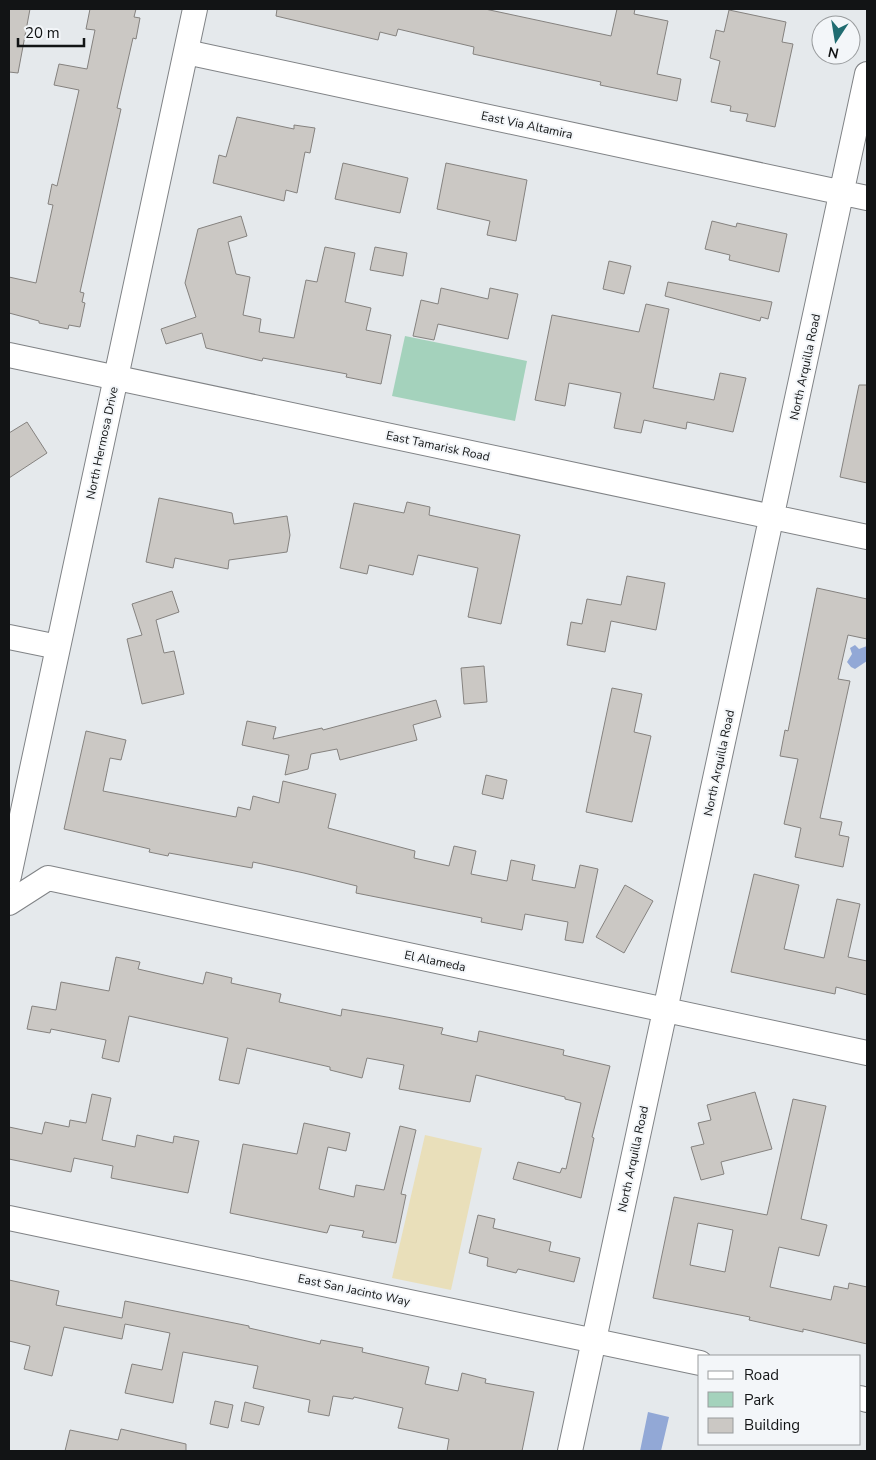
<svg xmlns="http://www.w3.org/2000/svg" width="876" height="1460" viewBox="0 0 876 1460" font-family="'Nunito Sans',sans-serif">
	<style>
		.green { fill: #a4d2bc }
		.sand { fill: #e9dfba }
		.water { fill: #92a8d6 }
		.building { fill: #cbc8c4; stroke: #85827f; fill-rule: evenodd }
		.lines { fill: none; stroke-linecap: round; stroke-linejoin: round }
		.minor-casing { stroke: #808386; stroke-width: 26 }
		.minor { stroke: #fff; stroke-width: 24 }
		.labels { text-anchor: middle; stroke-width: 4; stroke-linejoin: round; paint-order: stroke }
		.street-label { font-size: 12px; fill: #121415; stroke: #f3f6f9 }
	</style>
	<rect width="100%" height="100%" fill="#e5e9ec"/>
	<!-- green -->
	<path class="green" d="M 405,336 L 527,361 L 515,421 L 392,396 Z"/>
	<!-- sand -->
	<path class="sand" d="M 425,1135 L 482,1148 L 451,1290 L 392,1278 Z"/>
	<!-- water -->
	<path class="water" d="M 855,645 L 859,649 L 867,646 L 867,661 L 855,669 L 851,667 L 847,662 L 852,654 L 850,648 Z
		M 648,1412 L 669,1417 L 661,1451 L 640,1451 Z"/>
	<!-- building -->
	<path class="building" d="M 9,9 L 30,9 L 18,73 L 9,72 Z
		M 90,9 L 136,9 L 134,17 L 140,18 L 136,39 L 133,38 L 117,108 L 121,109 L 80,292 L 84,293 L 82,302 L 85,303 L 80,327 L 69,325 L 68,329 L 39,323 L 39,321 L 9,313 L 9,277 L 36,283 L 53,205 L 48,204 L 52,184 L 57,186 L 79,90 L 54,85 L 59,64 L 87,69 L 95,30 L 86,29 Z
		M 277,9 L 485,9 L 611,36 L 617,9 L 635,9 L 634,14 L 668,21 L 657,74 L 681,79 L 677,101 L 600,85 L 601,82 L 473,54 L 474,47 L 398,29 L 396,36 L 380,32 L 378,40 L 276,16 Z
		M 729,10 L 786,22 L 782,42 L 793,44 L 775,127 L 746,121 L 748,114 L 730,111 L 731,106 L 711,102 L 720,61 L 710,58 L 716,30 L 724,32 Z
		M 237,117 L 294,129 L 294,125 L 315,128 L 310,153 L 305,152 L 297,193 L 286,190 L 284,201 L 213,183 L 219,155 L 226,157 Z
		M 343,163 L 408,178 L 400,213 L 335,199 Z
		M 446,163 L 527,180 L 516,241 L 487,235 L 490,221 L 437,209 Z
		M 241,216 L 247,236 L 228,242 L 236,274 L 250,277 L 243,315 L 261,319 L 259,332 L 294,338 L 306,280 L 317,282 L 325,247 L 355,253 L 345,302 L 371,308 L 366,330 L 391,335 L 381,384 L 346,377 L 347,374 L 263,358 L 262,361 L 206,348 L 202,333 L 166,344 L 161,329 L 196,317 L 185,283 L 198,229 Z
		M 712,221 L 736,227 L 737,223 L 787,234 L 779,272 L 729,260 L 730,255 L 705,249 Z
		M 375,247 L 407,253 L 403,276 L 370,270 Z
		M 609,261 L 631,266 L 624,294 L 603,289 Z
		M 668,282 L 772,302 L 768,319 L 761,317 L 760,321 L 665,296 Z
		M 441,288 L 488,299 L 490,288 L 518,294 L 508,339 L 438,324 L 434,340 L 413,336 L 421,300 L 438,304 Z
		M 646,304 L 669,309 L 653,388 L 714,400 L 720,373 L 746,378 L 733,432 L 687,422 L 686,429 L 644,420 L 641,433 L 614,428 L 621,393 L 569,383 L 565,406 L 535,400 L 552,315 L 639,332 Z
		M 859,385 L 867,385 L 867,483 L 840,477 Z
		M 27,422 L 47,453 L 9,478 L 9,433 Z
		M 159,498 L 232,513 L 234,524 L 287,516 L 290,535 L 287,552 L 229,560 L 228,569 L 175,558 L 173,568 L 146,562 Z
		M 407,502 L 430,507 L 429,515 L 520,535 L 501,624 L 468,617 L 478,568 L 418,555 L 413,575 L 369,565 L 367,574 L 340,568 L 354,503 L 404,513 Z
		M 627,576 L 665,583 L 656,630 L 611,621 L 605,652 L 567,645 L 571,622 L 582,624 L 587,599 L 621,605 Z
		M 817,588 L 867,599 L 867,639 L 848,635 L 838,679 L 850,681 L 820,818 L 842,822 L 839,835 L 849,837 L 843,867 L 795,857 L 801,828 L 784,824 L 798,759 L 780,756 L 785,730 L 788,731 Z
		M 172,591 L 179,612 L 156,620 L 164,653 L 174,651 L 184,694 L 142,704 L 127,639 L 142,635 L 132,604 Z
		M 484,666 L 487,702 L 464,704 L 461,668 Z
		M 612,688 L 642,694 L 634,732 L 651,736 L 632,822 L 586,812 Z
		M 436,700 L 441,717 L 413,725 L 417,740 L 340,760 L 337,749 L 311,754 L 308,769 L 285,775 L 289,755 L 242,745 L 247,721 L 276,727 L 273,739 L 322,728 L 323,730 Z
		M 86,731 L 126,740 L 121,760 L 110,758 L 103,791 L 236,817 L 238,807 L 250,810 L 253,796 L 279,803 L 283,781 L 336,794 L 328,828 L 415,851 L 414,858 L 449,866 L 454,846 L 476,851 L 471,874 L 507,881 L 511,860 L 535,865 L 532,880 L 575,888 L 580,865 L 598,869 L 583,943 L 565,940 L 568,922 L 525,914 L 522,930 L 481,922 L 482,918 L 356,893 L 357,886 L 304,873 L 253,862 L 252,868 L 169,853 L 168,856 L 149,852 L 150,849 L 64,829 Z
		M 486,775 L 507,780 L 503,799 L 482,794 Z
		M 754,874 L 799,885 L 784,949 L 824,958 L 837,899 L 860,904 L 848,957 L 867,961 L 867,995 L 836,987 L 835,994 L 731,972 Z
		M 625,885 L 653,901 L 624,953 L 596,937 Z
		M 116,957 L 140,962 L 138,969 L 203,984 L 206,972 L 232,978 L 231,983 L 281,994 L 279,1002 L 341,1016 L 342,1009 L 392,1018 L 443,1028 L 441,1034 L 477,1042 L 479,1031 L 564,1050 L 563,1055 L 610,1066 L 592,1137 L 594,1138 L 581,1198 L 513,1179 L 518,1162 L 560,1173 L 562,1168 L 566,1169 L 581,1103 L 565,1099 L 565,1097 L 476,1075 L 470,1102 L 399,1089 L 404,1065 L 367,1058 L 362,1078 L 330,1070 L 330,1067 L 247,1048 L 239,1084 L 219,1080 L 228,1038 L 129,1016 L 119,1062 L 102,1058 L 106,1040 L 51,1029 L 50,1033 L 27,1029 L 32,1006 L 56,1010 L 61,982 L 109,991 Z
		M 755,1092 L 772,1149 L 721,1162 L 724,1174 L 701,1180 L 691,1147 L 704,1144 L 698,1123 L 711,1120 L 707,1105 Z
		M 92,1094 L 111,1098 L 102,1140 L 135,1147 L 137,1135 L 173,1143 L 174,1136 L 199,1141 L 188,1193 L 111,1178 L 113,1166 L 74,1158 L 71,1172 L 9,1159 L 9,1127 L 42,1134 L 45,1122 L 69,1127 L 70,1120 L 86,1123 Z
		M 793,1099 L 826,1106 L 801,1219 L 827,1225 L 819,1256 L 779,1247 L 770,1287 L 831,1300 L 834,1286 L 848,1289 L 849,1283 L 867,1287 L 867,1344 L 803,1329 L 803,1332 L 749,1320 L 750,1317 L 653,1298 L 674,1197 L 767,1215 ZM 698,1223 L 733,1230 L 725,1272 L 690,1265 Z
		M 304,1123 L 350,1133 L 346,1151 L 328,1147 L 319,1189 L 354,1197 L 356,1185 L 384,1190 L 400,1126 L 416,1130 L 401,1194 L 406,1195 L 396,1243 L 362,1237 L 364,1231 L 330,1225 L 327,1233 L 230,1213 L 243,1144 L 297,1154 Z
		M 478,1215 L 495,1219 L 493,1228 L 551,1242 L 549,1251 L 580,1258 L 574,1282 L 518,1269 L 516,1273 L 487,1266 L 488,1258 L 469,1253 Z
		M 9,1280 L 59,1291 L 56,1305 L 122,1318 L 125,1301 L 249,1326 L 249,1328 L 320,1344 L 321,1340 L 363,1348 L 362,1352 L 429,1367 L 425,1384 L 458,1391 L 462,1373 L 486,1379 L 485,1383 L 534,1392 L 522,1451 L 447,1451 L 449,1439 L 398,1428 L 403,1408 L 354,1397 L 353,1399 L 333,1396 L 329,1416 L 308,1412 L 310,1400 L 253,1388 L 258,1366 L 183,1352 L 173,1403 L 125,1393 L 132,1364 L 162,1370 L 170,1333 L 125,1324 L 122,1339 L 64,1327 L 52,1376 L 24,1369 L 30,1346 L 9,1341 Z
		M 215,1401 L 233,1405 L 228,1428 L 210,1424 Z
		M 245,1402 L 264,1407 L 259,1425 L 241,1421 Z
		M 121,1429 L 186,1444 L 186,1451 L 65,1451 L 70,1430 L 118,1440 Z"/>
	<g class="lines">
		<!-- minor casing -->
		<g class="minor-casing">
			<path id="minor" d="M 186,52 L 867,198
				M 9,355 L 867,537
				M 9,637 L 58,647
				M 9,876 L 195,9
				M 9,903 L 48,878 L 867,1053
				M 9,1218 L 700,1363
				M 860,1398 L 867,1400
				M 570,1451 L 867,74"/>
		</g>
		<!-- minor -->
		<use href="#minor" class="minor"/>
	</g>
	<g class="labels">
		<!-- street labels -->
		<g class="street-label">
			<text transform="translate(527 125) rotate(12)" y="4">East Via Altamira</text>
			<text transform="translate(805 367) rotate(-78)" y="4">North Arquilla Road</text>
			<text transform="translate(102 443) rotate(-78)" y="4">North Hermosa Drive</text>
			<text transform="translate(438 446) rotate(12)" y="4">East Tamarisk Road</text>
			<text transform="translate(719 763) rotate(-78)" y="4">North Arquilla Road</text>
			<text transform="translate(435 961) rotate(12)" y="4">El Alameda</text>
			<text transform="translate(633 1159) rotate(-78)" y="4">North Arquilla Road</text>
			<text transform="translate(354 1290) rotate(12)" y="4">East San Jacinto Way</text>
		</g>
	</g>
	<!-- border -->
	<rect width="876" height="1460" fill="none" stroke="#121415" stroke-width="20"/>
	<!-- legend -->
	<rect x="698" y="1355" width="162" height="90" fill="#f3f6f9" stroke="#999c9e"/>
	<rect x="708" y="1371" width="25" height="8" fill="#ffffff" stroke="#999c9e"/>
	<text x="744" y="1380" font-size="15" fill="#121415">Road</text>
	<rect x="708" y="1392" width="25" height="15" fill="#a4d2bc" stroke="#999c9e"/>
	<text x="744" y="1405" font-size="15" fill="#121415">Park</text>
	<rect x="708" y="1418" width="25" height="15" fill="#cbc8c4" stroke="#999c9e"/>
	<text x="744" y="1430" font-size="15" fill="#121415">Building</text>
	<!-- north arrow -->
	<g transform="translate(836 40) rotate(192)"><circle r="24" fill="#f3f6f9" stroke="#999c9e"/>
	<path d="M0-4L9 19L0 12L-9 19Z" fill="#206c71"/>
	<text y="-8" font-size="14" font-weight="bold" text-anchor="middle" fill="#121415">N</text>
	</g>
	<!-- scale -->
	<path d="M18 38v8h66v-8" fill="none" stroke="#121415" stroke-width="2.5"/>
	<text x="25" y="38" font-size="15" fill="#121415" stroke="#f3f6f9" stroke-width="4" paint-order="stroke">20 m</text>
</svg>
